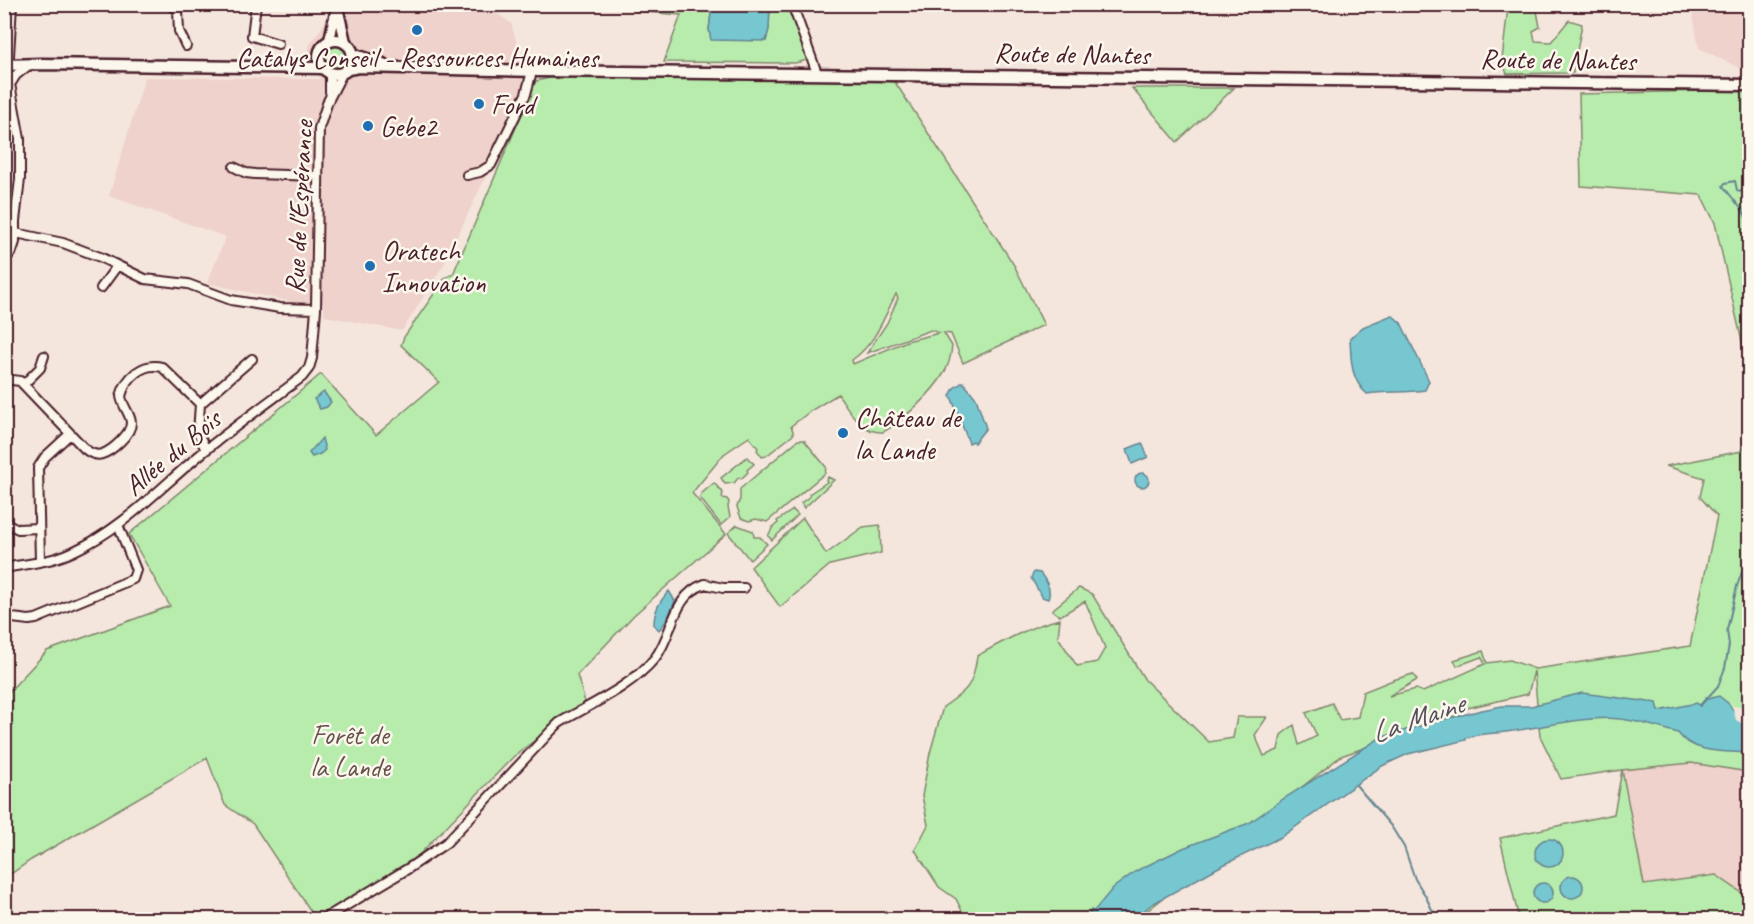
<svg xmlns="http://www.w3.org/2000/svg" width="1754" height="924" viewBox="0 0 1754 924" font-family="Caveat,sans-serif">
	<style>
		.built { fill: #eed2cb }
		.green { fill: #b8ecad; stroke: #81866c; stroke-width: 1.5; fill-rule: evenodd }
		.water { fill: #77c7d1; stroke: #65848f; stroke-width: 1.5 }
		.pier { fill: #f5e6dd }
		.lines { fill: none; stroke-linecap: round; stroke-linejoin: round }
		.stream { stroke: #65848f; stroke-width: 2 }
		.minor-casing { stroke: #4a1f2b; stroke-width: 12 }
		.tertiary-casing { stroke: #4a1f2b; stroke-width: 14 }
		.secondary-casing { stroke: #4a1f2b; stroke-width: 15 }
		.minor { stroke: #fbf7ec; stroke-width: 8 }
		.tertiary { stroke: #fbf7ec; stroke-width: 9 }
		.secondary { stroke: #fbf7ec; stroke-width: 10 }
		.poi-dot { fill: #1f6fb2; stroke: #fbf7ec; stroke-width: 2 }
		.labels { text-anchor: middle; stroke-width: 5; stroke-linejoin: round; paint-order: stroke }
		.street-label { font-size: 28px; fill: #4a1f2b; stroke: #fbf7ec }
		.poi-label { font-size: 28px; fill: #4a1f2b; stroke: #fbf7ec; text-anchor: start }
		.park-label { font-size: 28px; fill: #66524c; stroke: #fbf7ec }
		.water-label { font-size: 30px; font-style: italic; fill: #58515d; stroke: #fbf7ec }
	</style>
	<rect width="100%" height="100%" fill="#f5e6dd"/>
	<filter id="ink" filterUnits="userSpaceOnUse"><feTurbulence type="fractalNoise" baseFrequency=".0167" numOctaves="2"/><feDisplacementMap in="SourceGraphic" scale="12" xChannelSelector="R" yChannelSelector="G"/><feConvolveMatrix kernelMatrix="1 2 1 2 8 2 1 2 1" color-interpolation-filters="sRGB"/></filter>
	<g filter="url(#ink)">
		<!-- built -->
		<path class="built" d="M 337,5 L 484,5 L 511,23 L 522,61 L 523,91 L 495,157 L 444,264 L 402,331 L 325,316 L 323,303 L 292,302 L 207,283 L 226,237 L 109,196 L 145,77 L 320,79 L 308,47 Z
			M 1691,5 L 1749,5 L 1749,73 L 1699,48 Z
			M 1691,763 L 1749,772 L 1749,898 L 1716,875 L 1644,885 L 1622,769 Z"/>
		<!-- green -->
		<path class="green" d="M 637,5 L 712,5 L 709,30 L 766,41 L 769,29 L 770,5 L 789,5 L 800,40 L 808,60 L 795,63 L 664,62 L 681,15 L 636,11 Z
			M 1507,5 L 1539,5 L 1537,11 L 1540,27 L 1533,31 L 1535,41 L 1551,42 L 1569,20 L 1582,24 L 1573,73 L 1507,74 L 1502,60 L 1508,7 Z
			M324 57a12 12 0 1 1 24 0a12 12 0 1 1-24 0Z
			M 817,73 L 895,82 L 1014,265 L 1044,325 L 963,363 L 951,334 L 944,333 L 952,346 C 951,356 949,365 944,373 C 933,392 902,422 883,432 C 860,433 850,411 838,394 L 812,410 L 791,426 L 793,431 L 793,435 L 766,456 L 762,457 L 757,450 L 758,448 L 749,437 L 724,454 L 692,493 L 726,534 L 634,615 L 577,675 L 585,702 L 513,757 L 419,855 L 321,919 L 316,919 L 253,824 L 225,805 L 207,758 L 31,860 L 5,878 L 4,758 L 10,755 L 5,727 L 4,697 L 47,651 L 170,606 L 129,534 L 321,374 L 376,435 L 439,382 L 401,345 L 404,337 L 445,278 L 453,274 L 536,81 L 550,78 ZM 896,294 L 898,298 L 887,323 L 867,353 L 931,330 L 939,333 L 907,341 L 853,364 L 852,360 C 876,343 883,319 896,294 Z
			M 1132,88 L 1234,88 L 1177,142 Z
			M 1749,90 L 1749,382 L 1745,355 L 1715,223 L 1701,195 L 1581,186 L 1579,94 Z
			M 1749,427 L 1749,772 L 1691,763 L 1622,770 L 1644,885 L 1716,875 L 1749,898 L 1749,919 L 1519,919 L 1500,838 L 1614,814 L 1622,770 L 1561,779 L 1540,736 L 1534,671 L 1528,694 L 1463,709 L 1453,717 L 1341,756 L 1137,919 L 966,919 L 956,899 L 939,887 L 915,850 L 928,825 L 922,796 L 930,753 L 943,707 C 968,690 973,686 977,656 C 1004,641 1030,626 1060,619 L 1058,637 L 1077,666 L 1097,662 L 1105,648 L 1085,601 L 1060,616 L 1052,610 L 1079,588 L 1092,594 L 1145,680 L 1209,742 L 1233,738 L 1237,717 L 1267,717 L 1255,735 L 1264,756 L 1278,750 L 1281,735 L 1294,725 L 1299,745 L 1317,736 L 1306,713 L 1332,703 L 1340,720 L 1358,717 L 1363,692 L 1393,680 L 1413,674 L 1417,680 L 1389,696 L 1416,689 L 1423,692 L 1485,664 L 1481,657 L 1457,666 L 1454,660 L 1483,651 L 1487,663 L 1510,660 L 1535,669 L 1690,646 L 1717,516 L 1700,497 L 1704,478 L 1666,466 L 1742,451 Z
			M 798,440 L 804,440 L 826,467 L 825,473 L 767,522 L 756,519 L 749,521 L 741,518 L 737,507 L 740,499 L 740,489 Z
			M 747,457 L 754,464 L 747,470 L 748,472 L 741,479 L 739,477 L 734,483 L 725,484 L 721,478 Z
			M 828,477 L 834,480 L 804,508 L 801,503 L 810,496 L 809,494 L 827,482 L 826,480 Z
			M 714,483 L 723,493 L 722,498 L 727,499 L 729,502 L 728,507 L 730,517 L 721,525 L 700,498 L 701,494 Z
			M 793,510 L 798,515 L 772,540 L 768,536 L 773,527 L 778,523 L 777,521 Z
			M 803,518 L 826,554 L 863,527 L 880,525 L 881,553 L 830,565 L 780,607 L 751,567 Z
			M 737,525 L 753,531 L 754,537 L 760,537 L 767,544 L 750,560 L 728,533 Z"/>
		<!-- water -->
		<path class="water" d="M 712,5 L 770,5 L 769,29 L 766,41 L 711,40 L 709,30 Z
			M 1392,315 L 1401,323 L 1429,381 L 1425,390 C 1405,393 1386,391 1367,394 C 1350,379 1351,359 1350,338 L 1363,327 Z
			M 963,382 L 976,398 L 986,428 L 974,443 L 973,441 L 969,443 L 952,399 L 950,396 L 954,388 Z
			M 324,392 L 331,402 L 327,407 L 320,409 L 314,399 Z
			M 322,438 L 325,450 L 320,454 L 312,457 L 309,453 Z
			M 1142,443 L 1148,457 L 1132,464 L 1127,449 Z
			M1135 480a7 7 0 1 1 14 0a7 7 0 1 1-14 0Z
			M 1034,572 L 1040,573 C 1046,580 1052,590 1048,599 L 1042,597 L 1031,578 Z
			M 669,591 L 675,601 L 667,620 L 659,630 L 654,625 C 654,611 659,602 669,591 Z
			M 1582,693 L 1657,703 L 1659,711 L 1696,703 L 1700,705 L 1706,698 L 1708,699 L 1719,696 L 1729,704 L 1732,709 L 1749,711 L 1749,708 L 1749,753 C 1726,751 1693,754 1678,733 C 1660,728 1640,721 1620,719 C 1588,715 1540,728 1506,732 C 1492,734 1480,733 1466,738 L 1466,740 L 1408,754 L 1382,766 L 1281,837 L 1219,867 L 1152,904 L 1134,919 L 1086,920 L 1091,910 L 1094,911 L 1113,888 L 1136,871 L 1183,848 L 1249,823 L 1283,799 L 1380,738 L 1429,723 L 1482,710 L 1502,706 L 1531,706 Z
			M1535 853a14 14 0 1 1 28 0a14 14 0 1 1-28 0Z
			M1561 887a11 11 0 1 1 22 0a11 11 0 1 1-22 0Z
			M1533 893a10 10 0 1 1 20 0a10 10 0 1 1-20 0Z"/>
		<!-- pier -->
		<path class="pier" d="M 1731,701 L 1733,706 L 1746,708 L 1749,705 L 1748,721 L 1743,724 L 1736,720 Z"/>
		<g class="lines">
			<!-- stream -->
			<path class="stream" d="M 1750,164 L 1747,166 L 1746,187 L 1740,192 L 1737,190 L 1735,181 L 1725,183 L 1723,186 L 1743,211 L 1750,225
				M 1700,706 L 1718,686 L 1725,668 L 1729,645 L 1727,630 L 1737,586 L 1750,550
				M 1356,785 L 1391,826 L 1404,847 L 1415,879 L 1425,895 L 1437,920"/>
			<!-- minor casing -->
			<g class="minor-casing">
				<path id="minor" d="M 166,4 L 173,6 L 178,10 L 179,31 L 186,46
					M 256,4 L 252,36 L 278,44
					M 792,4 L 817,73
					M 330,73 L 330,92
					M 9,86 L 16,75 L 30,64
					M 4,111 L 13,109
					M 234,167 L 246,173 L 255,174 L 318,176
					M 467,175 L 480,172 L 491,165 L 526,94 L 532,71
					M 16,233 L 63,243 L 100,257 L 145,279 L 188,284 L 231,300 L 280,308 L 316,309
					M 4,261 L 12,251 L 15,242 L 15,221 L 20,179 L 20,139 L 8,73 L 12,4
					M 101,288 L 117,266
					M 4,379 L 20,381 L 85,449 C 90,453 96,456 102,454 C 112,451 131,434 131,423 C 131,414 122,406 121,396 C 126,377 143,362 162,367 L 200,404 L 198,433 L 206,450
					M 24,384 L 40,368 L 44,356
					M 200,404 L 252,359
					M 4,522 L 18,529 L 38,528
					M 40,561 L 38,468 L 45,457 L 70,434
					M 4,568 C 26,564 51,562 72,552 C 125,528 162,485 207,449 C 238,424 270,401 302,377 L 309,368 L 312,358 L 316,309 L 319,128 L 328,101 L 343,72
					M 4,617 L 29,620 L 36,619 L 133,579 L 136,570 L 118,525
					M 322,920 L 409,868 L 446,843 L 551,731 L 559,723 C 591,704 631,687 655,658 C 674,634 671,596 705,584 L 723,588 L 744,588"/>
			</g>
			<!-- tertiary casing -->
			<g class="tertiary-casing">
				<path id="tertiary" d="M 337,5 L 346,44
					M 329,42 L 336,10"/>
			</g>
			<!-- secondary casing -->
			<g class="secondary-casing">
				<path id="secondary" d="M319 57a17 17 0 1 1 34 0a17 17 0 1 1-34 0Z
					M 352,54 L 383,64
					M 4,65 L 42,64 L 323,68
					M 348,69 L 359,67 L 539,71 L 1750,85"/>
			</g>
			<!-- minor -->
			<use href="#minor" class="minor"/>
			<!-- tertiary -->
			<use href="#tertiary" class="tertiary"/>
			<!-- secondary -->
			<use href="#secondary" class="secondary"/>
		</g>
	</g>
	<!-- markers -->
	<g class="poi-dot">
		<circle cx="417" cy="30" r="6"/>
		<circle cx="479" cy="104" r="6"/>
		<circle cx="368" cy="126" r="6"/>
		<circle cx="370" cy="266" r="6"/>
		<circle cx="843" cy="433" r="6"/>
	</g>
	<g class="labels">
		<!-- street labels -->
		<g class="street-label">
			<text transform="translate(1072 53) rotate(1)" y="10">Route de Nantes</text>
			<text transform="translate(1558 59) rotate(1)" y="10">Route de Nantes</text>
			<text transform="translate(298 207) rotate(-87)" y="10">Rue de l'Espérance</text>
			<text transform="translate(172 452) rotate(-40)" y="10">Allée du Bois</text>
		</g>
		<!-- poi labels -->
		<g class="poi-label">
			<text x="417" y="67" text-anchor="middle">Catalys Conseil - Ressources Humaines</text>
			<text x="491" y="114">Ford</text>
			<text x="380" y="136">Gebe2</text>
			<text x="382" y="260">Oratech<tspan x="382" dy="32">Innovation</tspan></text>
			<text x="855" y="427">Château de<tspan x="855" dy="32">la Lande</tspan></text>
		</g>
		<!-- park labels -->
		<g class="park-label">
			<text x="350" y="744">Forêt de<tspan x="350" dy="32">la Lande</tspan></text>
		</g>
		<!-- water labels -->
		<g class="water-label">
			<text transform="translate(1417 718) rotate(-19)" y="10">La Maine</text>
		</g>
	</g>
	<!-- margin -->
	<rect width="1754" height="924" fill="none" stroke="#fbf7ec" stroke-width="24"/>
	<rect x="12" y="12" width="1730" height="900" fill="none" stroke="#4a1f2b" stroke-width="2" filter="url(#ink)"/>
</svg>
